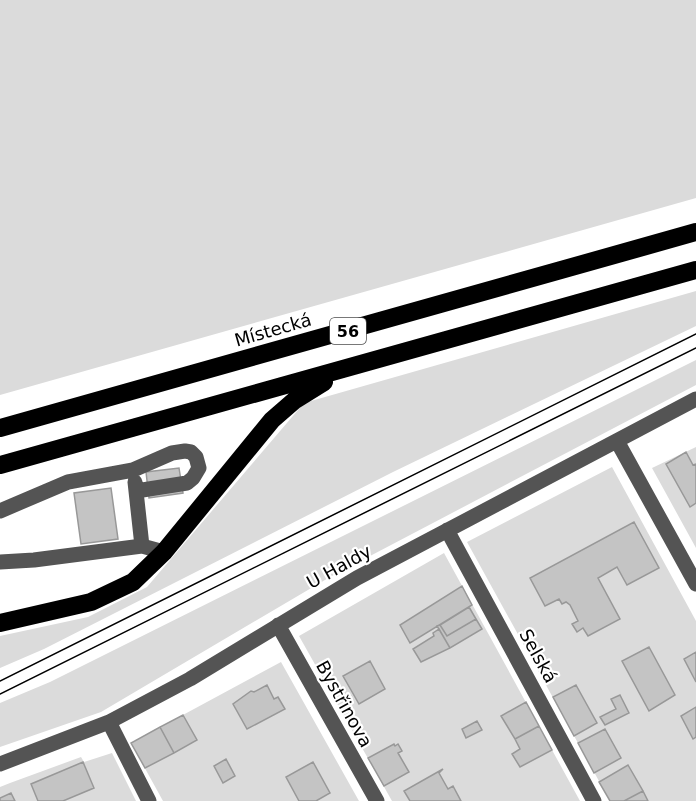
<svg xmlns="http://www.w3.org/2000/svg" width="696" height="801" viewBox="0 0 696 801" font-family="'DejaVu Sans',sans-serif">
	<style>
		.green { fill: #dbdbdb }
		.building { fill: #c4c4c4; stroke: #989898; stroke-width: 1.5 }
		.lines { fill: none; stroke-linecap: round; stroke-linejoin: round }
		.minor { stroke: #545454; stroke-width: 15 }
		.highway { stroke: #000; stroke-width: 18 }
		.tram { stroke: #000; stroke-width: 1.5 }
		.labels { text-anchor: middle; stroke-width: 4.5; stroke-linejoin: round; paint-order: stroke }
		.shield { fill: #fff; stroke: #4c4c4c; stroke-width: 1.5 }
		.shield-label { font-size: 16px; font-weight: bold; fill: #000 }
		.street-label { font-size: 18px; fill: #000; stroke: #fff }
	</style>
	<rect width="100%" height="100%" fill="#fff"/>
	<!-- green -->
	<path class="green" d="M 0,0 L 696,0 L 696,198 L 0,395 Z
		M 696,291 L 696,326 L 393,472 L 44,649 L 0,668 L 0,636 L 88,617 L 147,587 L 304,403 Z
		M 696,360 L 696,385 L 330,577 L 101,712 L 0,747 L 0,703 L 50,682 Z
		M 696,447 L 696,548 L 652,468 Z
		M 612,467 L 696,621 L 696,801 L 610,801 L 467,542 Z
		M 444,553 L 580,801 L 392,801 L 299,636 Z
		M 281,662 L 359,801 L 163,801 L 131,743 Z
		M 112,753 L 136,801 L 0,801 L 0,787 L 10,783 L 81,757 L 84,762 Z"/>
	<!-- building -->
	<path class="building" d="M 686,452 L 693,465 L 696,464 L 696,503 L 690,507 L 666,464 Z
		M 179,468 L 183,493 L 149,498 L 146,472 Z
		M 111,488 L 118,539 L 81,544 L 74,493 Z
		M 634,522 L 659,568 L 627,585 L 617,567 L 598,578 L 620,619 L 588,636 L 583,628 L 577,632 L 572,624 L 578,621 L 570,605 L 566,602 L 562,604 L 559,599 L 545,606 L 530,578 Z
		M 462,586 L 472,605 L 410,643 L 400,625 Z
		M 469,607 L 476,619 L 447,636 L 440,625 Z
		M 476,619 L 482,629 L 450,648 L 437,626 L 440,625 L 447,636 Z
		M 439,629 L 450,648 L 421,662 L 413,649 L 434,636 L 433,633 Z
		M 649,647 L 675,695 L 649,711 L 622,661 Z
		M 696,652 L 696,682 L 684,659 Z
		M 370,661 L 385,689 L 359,704 L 343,676 Z
		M 267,685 L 274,699 L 278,697 L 285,709 L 247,729 L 233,704 L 251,691 L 254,692 Z
		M 576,685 L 597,723 L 574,736 L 553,697 Z
		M 620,695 L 629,713 L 605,725 L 600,717 L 616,709 L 611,699 Z
		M 526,702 L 539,726 L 515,739 L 501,716 Z
		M 696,707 L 696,737 L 693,739 L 681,716 Z
		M 183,715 L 197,740 L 174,753 L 160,727 Z
		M 477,721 L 482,730 L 466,738 L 462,729 Z
		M 539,726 L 552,750 L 520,767 L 512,754 L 520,749 L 515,739 Z
		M 160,727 L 174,753 L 145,768 L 131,743 Z
		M 605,729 L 621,758 L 594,773 L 578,743 Z
		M 394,744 L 395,746 L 398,744 L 402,751 L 398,753 L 409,772 L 384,786 L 368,758 Z
		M 226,759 L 235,776 L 223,783 L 214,766 Z
		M 83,762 L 94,788 L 63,801 L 38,801 L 31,784 Z
		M 313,762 L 330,793 L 316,801 L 299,801 L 286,777 Z
		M 628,765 L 643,791 L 624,801 L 610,801 L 599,782 Z
		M 443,769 L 439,773 L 448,789 L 453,786 L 461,801 L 410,801 L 404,791 Z
		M 643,791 L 648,801 L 624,801 Z
		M 11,793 L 15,801 L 0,801 L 0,798 Z"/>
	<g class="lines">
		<!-- minor -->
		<path class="minor" d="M 617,441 L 696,584
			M 135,482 L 142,546
			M 0,511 L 68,482 L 133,470 L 172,453 L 185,451 L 191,452 L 196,457 L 199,468 L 193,478 L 187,483 L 136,491
			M 447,530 L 594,801
			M 0,562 L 34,560 L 142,546 L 164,552
			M 278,625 L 377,801
			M 109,722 L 149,801
			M 0,764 L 109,722 L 190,679 L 357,578 L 696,399"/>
		<!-- highway -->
		<path class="highway" d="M 0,428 L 696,232
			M 0,465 L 696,270
			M 0,623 L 91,602 L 133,582 L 164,552 L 272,420 L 295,400 L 324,382"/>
		<!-- tram -->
		<path class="tram" d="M 0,681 L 696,334
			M 0,694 L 696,348"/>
	</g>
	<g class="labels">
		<!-- shield labels -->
		<rect class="shield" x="330" y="318" width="36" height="26" rx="4.5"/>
		<g class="shield-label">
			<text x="348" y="337">56</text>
		</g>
		<!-- street labels -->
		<g class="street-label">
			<text transform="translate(273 330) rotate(-16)" y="6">Místecká</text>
			<text transform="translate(339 567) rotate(-29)" y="6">U Haldy</text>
			<text transform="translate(538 656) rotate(61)" y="6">Selská</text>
			<text transform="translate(344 704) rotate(61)" y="6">Bystřinova</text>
		</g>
	</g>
</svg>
